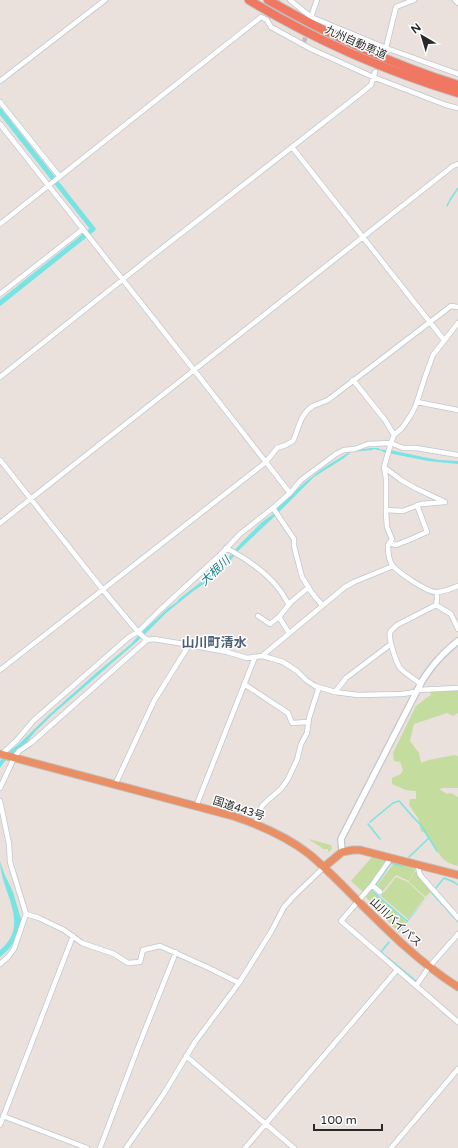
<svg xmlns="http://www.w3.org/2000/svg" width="458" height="1148" viewBox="0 0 458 1148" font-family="'Varela Round','Noto Sans JP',sans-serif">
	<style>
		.green { fill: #c4dc9d }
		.water { fill: #77e4e3 }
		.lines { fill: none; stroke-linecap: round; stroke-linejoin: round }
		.stream { stroke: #77e4e3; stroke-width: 1.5 }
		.canal { stroke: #77e4e3; stroke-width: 5 }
		.minor-tunnel { stroke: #c3bbb8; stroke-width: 4.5; stroke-dasharray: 4.5 2; stroke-linecap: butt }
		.minor-casing { stroke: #c0c7cf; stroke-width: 6 }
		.tertiary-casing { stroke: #c0c7cf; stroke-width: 8 }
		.secondary-casing { stroke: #c0c7cf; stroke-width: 8 }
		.trunk-casing { stroke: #bfbfbf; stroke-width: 9 }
		.motorway-casing { stroke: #bfbfbf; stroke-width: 10 }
		.minor { stroke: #fff; stroke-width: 4.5 }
		.tertiary { stroke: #fff; stroke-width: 5.5 }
		.secondary { stroke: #fff; stroke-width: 6 }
		.trunk { stroke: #ea8e64; stroke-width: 7 }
		.motorway { stroke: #f07761; stroke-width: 8 }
		.labels { text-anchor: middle; stroke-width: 3; stroke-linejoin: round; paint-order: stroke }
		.street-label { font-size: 11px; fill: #292929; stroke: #fff }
		.water-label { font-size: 12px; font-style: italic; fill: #188088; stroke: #fff }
		.quarter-label { font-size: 13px; font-weight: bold; fill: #4d6076; stroke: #fff }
	</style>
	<rect width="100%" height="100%" fill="#eae0dc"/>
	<!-- green -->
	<path class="green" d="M 458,689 L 458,713 L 453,716 L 447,713 L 414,724 L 410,741 L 419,753 L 421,763 L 429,760 L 454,755 L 458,756 L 458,788 L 443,788 L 439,789 L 447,794 L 451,793 L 458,797 L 458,866 C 433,861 437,838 421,831 L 418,818 L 409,805 L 410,799 L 416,799 L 416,791 L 406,790 L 392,784 L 392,778 L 401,774 L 403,770 L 400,762 L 394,761 L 393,753 L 416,706 L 425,699 L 431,695 L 430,691 Z
		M 308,839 L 331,845 L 332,849 L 328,852 L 328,849 L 324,849 Z
		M 372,857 L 387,861 L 371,884 L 363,892 L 351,881 Z
		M 394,863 L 412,867 L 415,870 L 409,881 L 396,875 L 382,892 L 376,887 Z
		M 415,871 L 431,891 L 426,897 L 409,882 Z
		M 396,877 L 408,882 L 425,898 L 408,919 L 381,896 Z
		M 370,890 L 406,921 L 397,931 L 365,896 Z"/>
	<!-- water -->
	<path class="water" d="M 371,448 L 379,448 L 379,449 L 384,450 L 390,450 L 423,457 L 439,460 L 458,461 L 458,464 L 428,461 L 383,452 L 383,451 L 374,449 L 372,450 L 351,452 L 344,458 L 314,477 L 276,515 L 259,531 L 238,551 L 222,571 L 192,592 L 166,613 L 141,638 L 52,715 L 34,733 L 27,742 L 5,761 L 0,768 L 0,761 L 5,755 L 20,743 L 50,714 L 95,674 L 131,644 L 141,633 L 168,608 L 177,602 L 179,599 L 201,582 L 218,570 L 240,544 L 262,522 L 272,515 L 275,510 L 304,483 L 322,469 L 351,451 Z
		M 0,861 L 4,873 L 13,892 L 21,919 C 21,934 12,948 0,957 L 0,950 C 32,924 0,891 0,861 Z
		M 432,892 L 458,922 L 458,923 L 431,893 L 399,932 L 398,931 Z"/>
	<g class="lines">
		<!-- stream -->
		<path class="stream" d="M 447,206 L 450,200 L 458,188
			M 370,822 L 393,803 L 399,801 L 414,818 L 421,825 L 437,851
			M 368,824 L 380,839
			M 409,857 L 429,838
			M 375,886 L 391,863 L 403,866
			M 373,888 L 371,890 L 407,921
			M 435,889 L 444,878 L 454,882 L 458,885
			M 389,942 L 381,952 L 416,981"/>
		<!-- canal -->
		<path class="canal" d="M 0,111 L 93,229 L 0,303"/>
		<!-- minor-tunnel -->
		<path class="minor-tunnel" d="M 267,20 L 279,0
			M 304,42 L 307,30"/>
		<!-- minor casing -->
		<g class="minor-casing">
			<path id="minor" d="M 290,0 L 311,17 L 386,48 L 458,74
				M 311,17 L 317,0
				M 383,52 L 386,48 L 396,7 L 414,0
				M 0,81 L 105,0
				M 0,102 L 60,177
				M 0,124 L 194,370 L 290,493
				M 292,147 L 444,340
				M 0,224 L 261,17 L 267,20 L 271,27 L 311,49 L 373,77 L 446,105 L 458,108
				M 0,294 L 83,229
				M 458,323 L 433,355 L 425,377 L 416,405 L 411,415 L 402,428 L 394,435 L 391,443 L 384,467 L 386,478 L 386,513 L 387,527 L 392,539 L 388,545 C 388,551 388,557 391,563 C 395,571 428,593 437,592 C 444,592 452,588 458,586
				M 0,377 L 156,253 L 360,94 L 371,85 L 375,72
				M 353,380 L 385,420 L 394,435
				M 417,402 L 458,410
				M 0,460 L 103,590 L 138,632 L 147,640
				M 384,467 L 401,480 L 415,488 L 445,502
				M 273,508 L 294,539 L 294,546 L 302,577 L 312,593 L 322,605
				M 386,510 L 403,511 L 421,504 L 445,502
				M 0,523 L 453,166 L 458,164
				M 389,543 L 396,545 L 409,540 L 427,532 L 417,505
				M 226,548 C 245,558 266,572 279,589 C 283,594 286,600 289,605
				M 436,605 L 451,614 L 458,629
				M 258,616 L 270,624 L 279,617
				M 289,633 L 279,617 L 291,602 L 309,587
				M 262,656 L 345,587 L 354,582 L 393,566
				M 0,670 L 266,462 L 277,448 L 286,445 L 293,441 C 299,428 300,414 313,406 C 318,404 323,402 328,400 L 451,306 L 458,307
				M 244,684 L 288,713 L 292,723 L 308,722
				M 421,684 C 414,679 406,674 400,668 C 396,662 388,638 390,632 C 392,629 395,627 397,625 L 436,605 L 437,600 L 437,593
				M 417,690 L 458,688
				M 335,692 L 346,678 L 391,644
				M 1,755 L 17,740 L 33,721 L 129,637 L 138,632 L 160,610 L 220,555 L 240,534 L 273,508 L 290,493 L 301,480 L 336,454 L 344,450 L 355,449 L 368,444 L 391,443 L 403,448 L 416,448 L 458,455
				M 115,785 L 154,701 L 189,645
				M 0,788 L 14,758 L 19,751 L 31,743 L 147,640 L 154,639 L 178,643 L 227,652 L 247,658 L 262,656 L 270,658 L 283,662 L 297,671 L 306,680 L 315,686 L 335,692 L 358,695 L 402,694 L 416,692
				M 0,801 L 9,844 L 10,862 L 26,914 L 14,949 L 8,957 L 0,964
				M 197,804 L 255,657
				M 255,824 L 262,806 L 268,800 L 281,789 L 288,779 L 297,760 L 301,744 L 307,733 L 309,718 L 319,687
				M 391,858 L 372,885 L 341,921 L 458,1022
				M 417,864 L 420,875 L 458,918
				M 372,885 L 380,892
				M 26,914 L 39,918 L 64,930 L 82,943 L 114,954 L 128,963 L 140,962 L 143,950 L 160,946 L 209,968 L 239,983
				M 416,986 L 429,967 L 458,934
				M 186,1056 L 294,1148
				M 3,1116 L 87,1148
				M 0,1125 L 73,936
				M 100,1148 L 139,1045 L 176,952
				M 126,1148 L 163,1095 L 195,1042 L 239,983 L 271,932 L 284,907 L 293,897 L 324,867
				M 245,1148 L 397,970
				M 391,1148 L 458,1069"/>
		</g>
		<!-- tertiary casing -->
		<g class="tertiary-casing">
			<path id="tertiary" d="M 342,852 L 341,839 L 422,681 C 433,664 442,654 458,641"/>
		</g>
		<!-- secondary casing -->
		<g class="secondary-casing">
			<path id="secondary" d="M 456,0 L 458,2"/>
		</g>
		<!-- trunk casing -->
		<g class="trunk-casing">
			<path id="trunk" d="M 0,754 L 233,816 C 260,825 286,836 309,854 C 326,868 341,884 357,900 C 389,932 420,963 458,987
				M 324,867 L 342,852 L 353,850 L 360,850 L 391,858 L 458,875"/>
		</g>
		<!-- motorway casing -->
		<g class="motorway-casing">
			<path id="motorway" d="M 249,0 C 313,39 386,71 458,93
				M 268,0 C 327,34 393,65 458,85"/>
		</g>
		<!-- minor -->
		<use href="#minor" class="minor"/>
		<!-- tertiary -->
		<use href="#tertiary" class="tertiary"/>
		<!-- secondary -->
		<use href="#secondary" class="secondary"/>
		<!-- trunk -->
		<use href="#trunk" class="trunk"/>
		<!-- motorway -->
		<use href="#motorway" class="motorway"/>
	</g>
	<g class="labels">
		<!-- street labels -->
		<g class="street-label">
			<text transform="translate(356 42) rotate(24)" y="4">九州自動車道</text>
			<text transform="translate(239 808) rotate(18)" y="4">国道443号</text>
			<text transform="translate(396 922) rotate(43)" y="4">山川バイパス</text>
		</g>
		<!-- water labels -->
		<g class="water-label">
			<text transform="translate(215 571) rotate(-43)" y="4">大根川</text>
		</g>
		<!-- quarter labels -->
		<g class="quarter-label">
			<text x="214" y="647">山川町清水</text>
		</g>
	</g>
	<!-- north arrow -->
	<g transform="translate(422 36) rotate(322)" stroke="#ffffff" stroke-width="3" paint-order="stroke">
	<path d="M0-3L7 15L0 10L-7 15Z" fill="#292929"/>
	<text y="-6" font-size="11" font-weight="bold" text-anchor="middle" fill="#292929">N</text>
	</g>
	<!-- scale -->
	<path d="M314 1124v6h68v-6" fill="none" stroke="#292929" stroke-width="2"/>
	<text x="320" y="1124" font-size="12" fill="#292929" stroke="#ffffff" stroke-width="3" paint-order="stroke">100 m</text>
</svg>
